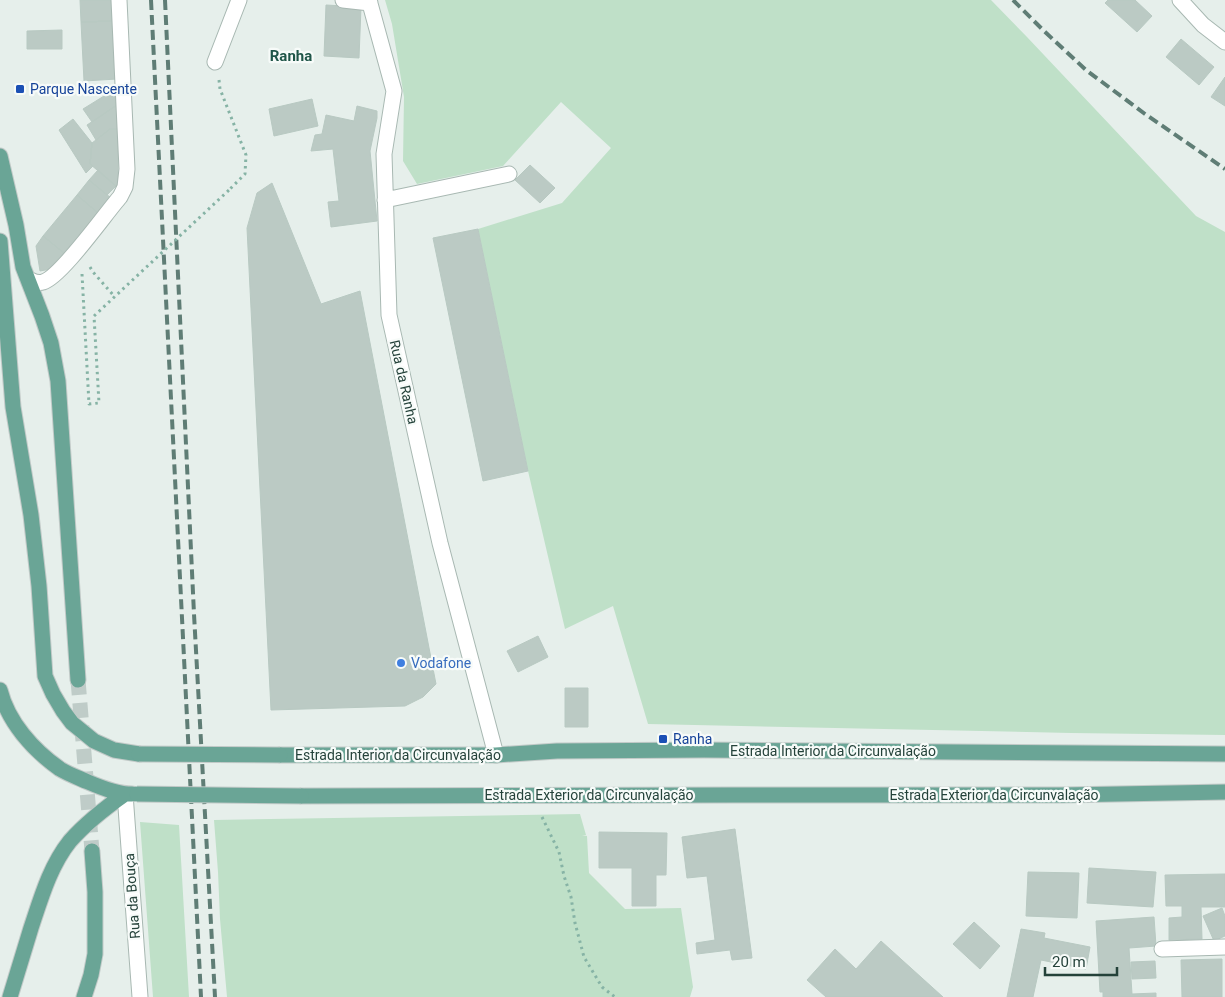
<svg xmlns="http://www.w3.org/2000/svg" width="1225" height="997" viewBox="0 0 1225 997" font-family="Roboto,sans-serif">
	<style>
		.green { fill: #bfe0c8 }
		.building { fill: #bbcac4; stroke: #b8c9c2 }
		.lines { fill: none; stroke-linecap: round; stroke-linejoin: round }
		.major-tunnel { stroke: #bfccc8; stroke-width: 15; stroke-dasharray: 15 8; stroke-linecap: butt }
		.minor-casing { stroke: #a8b8b2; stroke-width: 17 }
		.major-casing { stroke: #c2cac8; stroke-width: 17 }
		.path { stroke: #86b3a5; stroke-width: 3; stroke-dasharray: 2.5 4; stroke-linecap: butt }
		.minor { stroke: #fff; stroke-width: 15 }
		.major { stroke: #6aa596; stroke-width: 15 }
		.rail { stroke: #5f7d75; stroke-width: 4; stroke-dasharray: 10 5; stroke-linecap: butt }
		.major-bridge-casing { stroke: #c2cac8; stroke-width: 17; stroke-linecap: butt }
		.path-bridge { stroke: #86b3a5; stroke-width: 3; stroke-dasharray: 2.5 4; stroke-linecap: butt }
		.major-bridge { stroke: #6aa596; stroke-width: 15 }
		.transit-dot { fill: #1a4fb4; stroke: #f7fbf9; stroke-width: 2 }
		.shop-dot { fill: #3f7fe0; stroke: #f7fbf9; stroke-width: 2 }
		.labels { text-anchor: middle; stroke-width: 4.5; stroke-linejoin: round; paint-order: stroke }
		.transit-label { font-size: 14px; fill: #164399; stroke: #f7fbf9; text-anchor: start }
		.street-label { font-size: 14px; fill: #24423a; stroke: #f7fbf9 }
		.shop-label { font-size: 14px; fill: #366cbe; stroke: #f7fbf9; text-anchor: start }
		.neighbourhood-label { font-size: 15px; font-weight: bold; fill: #1f5548; stroke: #f7fbf9 }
	</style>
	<rect width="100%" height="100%" fill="#e6efeb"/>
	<!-- green -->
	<path class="green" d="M 385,0 L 991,0 L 1027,37 L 1196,216 L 1225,232 L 1225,735 L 1071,733 L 648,724 L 613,606 L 565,629 L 528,471 L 478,229 L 562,203 L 611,148 L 561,102 L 503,166 L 417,184 L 403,161 L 404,97 L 392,24 Z
		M 580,814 L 586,835 L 582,835 L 587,836 L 589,873 L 625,909 L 681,908 L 693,987 L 690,997 L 227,997 L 220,919 L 218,872 L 214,820 Z
		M 140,822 L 179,825 L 189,997 L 153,997 Z"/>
	<!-- building -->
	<path class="building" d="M 80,0 L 113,0 L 114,21 L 81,22 Z
		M 1108,0 L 1135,0 L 1152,16 L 1137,32 L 1105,3 Z
		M 326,5 L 361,7 L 359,58 L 324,56 Z
		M 114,21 L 117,79 L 84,81 L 81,22 Z
		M 62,30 L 62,49 L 27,49 L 27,31 Z
		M 1181,39 L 1214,67 L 1199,85 L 1166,57 Z
		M 1225,77 L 1225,106 L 1211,97 Z
		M 117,88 L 117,105 L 92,122 L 83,109 Z
		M 312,99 L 318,126 L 274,136 L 269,109 Z
		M 117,105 L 118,129 L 110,129 L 96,140 L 87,125 Z
		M 357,106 L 377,111 L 377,118 L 370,151 L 377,221 L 331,227 L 328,202 L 339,201 L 333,149 L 311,151 L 315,135 L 322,134 L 326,115 L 354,121 Z
		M 73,119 L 92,143 L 90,164 L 93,166 L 86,173 L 59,130 Z
		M 110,129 L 118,129 L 118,188 L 90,164 L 92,143 Z
		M 530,165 L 555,188 L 540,203 L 515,180 Z
		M 98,170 L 116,186 L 107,195 L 89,180 Z
		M 89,180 L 111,198 L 98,213 L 77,195 Z
		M 272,183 L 321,304 L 360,291 L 436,684 L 423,697 L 405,706 L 271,710 L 247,228 L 257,193 Z
		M 77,195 L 98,213 L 64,253 L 43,236 Z
		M 478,229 L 528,471 L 483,481 L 433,238 Z
		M 43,236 L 64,253 L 51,269 L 40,271 L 36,246 Z
		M 538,636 L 548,657 L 518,672 L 507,651 Z
		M 565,688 L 588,688 L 588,727 L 565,727 Z
		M 735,829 L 752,958 L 732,960 L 730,950 L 697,954 L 696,943 L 715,940 L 707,876 L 687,878 L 682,837 Z
		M 599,832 L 667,833 L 666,875 L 656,875 L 656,906 L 632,906 L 632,868 L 599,868 Z
		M 1089,868 L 1156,872 L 1153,907 L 1087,903 Z
		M 1028,872 L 1079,873 L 1077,918 L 1026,916 Z
		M 1225,874 L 1225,907 L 1201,907 L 1202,939 L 1169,940 L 1169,918 L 1182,917 L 1182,906 L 1166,906 L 1165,875 Z
		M 1222,908 L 1225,916 L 1225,936 L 1214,941 L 1203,916 Z
		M 1154,917 L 1156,946 L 1129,948 L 1132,994 L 1156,993 L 1156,997 L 1103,997 L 1103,992 L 1100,992 L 1096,921 Z
		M 974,922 L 1000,946 L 980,969 L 953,944 Z
		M 1021,929 L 1045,933 L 1044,938 L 1090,947 L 1086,969 L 1041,960 L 1033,997 L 1007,997 Z
		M 881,941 L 943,997 L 826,997 L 807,980 L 835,949 L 856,969 Z
		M 1222,959 L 1222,997 L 1182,997 L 1181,960 Z
		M 1155,961 L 1156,978 L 1132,979 L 1131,962 Z"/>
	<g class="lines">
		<!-- major-tunnel -->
		<path class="major-tunnel" d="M 78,680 L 92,851"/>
		<!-- minor casing -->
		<g class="minor-casing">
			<path id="minor" d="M 343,0 L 370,3
				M 369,0 L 394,91 L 384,154 L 389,315 L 440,543 L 496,755
				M 1180,0 L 1203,25 L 1225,42
				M 215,62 L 239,0
				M 385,200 L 509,174
				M 28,279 C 33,281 37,284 43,282 C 61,277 105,214 120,197 L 125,187 L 127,169 L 119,0
				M 125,794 L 140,997
				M 1162,949 L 1225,947"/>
		</g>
		<!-- major casing -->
		<g class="major-casing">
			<path id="major" d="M 0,156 L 16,225 L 23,267 L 42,316 L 51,343 L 58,381 L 78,680
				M 0,241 L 13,407 L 31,515 L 39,586 L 45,676 L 53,694 L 63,711 L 72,723 L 94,741 L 114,750 L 139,754
				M 0,690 C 8,722 33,750 60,769 C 68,774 79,778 88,782 C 102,788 117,794 132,794
				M 280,755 L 496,755 L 557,751 L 704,750 L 1225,754
				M 301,796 L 732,795 L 1063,795 L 1225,792
				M 10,997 C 17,974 24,951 31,928 C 41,898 50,866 70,841 C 86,823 105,808 125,794
				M 84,997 L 91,975 L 95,954 L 95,892 L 92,851"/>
		</g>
		<!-- path -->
		<path class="path" d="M 219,80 L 220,89 L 246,155 L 245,174 L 229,190
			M 90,267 L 93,272 L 115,297
			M 82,274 L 89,404 L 99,403 L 94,316
			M 542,817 L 559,852 L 564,876 L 571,897 L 575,923 L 584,957 L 602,987 L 615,997"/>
		<!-- minor -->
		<use href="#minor" class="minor"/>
		<!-- major -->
		<use href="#major" class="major"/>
		<!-- rail -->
		<path class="rail" d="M 151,0 L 201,997
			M 165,0 L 194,614 L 215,997
			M 1013,0 L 1044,31 L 1086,70 L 1145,114 L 1225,169"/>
		<!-- major-bridge casing -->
		<g class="major-bridge-casing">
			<path id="major-bridge" d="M 139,754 L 280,755
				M 137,794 L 301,796"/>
		</g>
		<!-- path-bridge -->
		<path class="path-bridge" d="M 94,316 L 229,190"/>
		<!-- major-bridge -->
		<use href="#major-bridge" class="major-bridge"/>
	</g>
	<!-- markers -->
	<g class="transit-dot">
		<rect x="15" y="84" width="10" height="10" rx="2.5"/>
		<rect x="658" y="734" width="10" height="10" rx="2.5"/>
	</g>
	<circle class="shop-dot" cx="401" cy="663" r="5"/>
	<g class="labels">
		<!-- transit labels -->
		<g class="transit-label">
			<text x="30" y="94">Parque Nascente</text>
			<text x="673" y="744">Ranha</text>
		</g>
		<!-- street labels -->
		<g class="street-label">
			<text transform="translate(404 382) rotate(77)" y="5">Rua da Ranha</text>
			<text x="833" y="756">Estrada Interior da Circunvalação</text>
			<text x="398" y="760">Estrada Interior da Circunvalação</text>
			<text x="589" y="800">Estrada Exterior da Circunvalação</text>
			<text x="994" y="800">Estrada Exterior da Circunvalação</text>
			<text transform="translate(132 896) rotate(-94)" y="5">Rua da Bouça</text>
		</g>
		<!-- shop labels -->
		<g class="shop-label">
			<text x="411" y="668">Vodafone</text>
		</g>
		<!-- neighbourhood labels -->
		<g class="neighbourhood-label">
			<text x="291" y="61">Ranha</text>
		</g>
	</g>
	<!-- scale -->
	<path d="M1045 967v8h72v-8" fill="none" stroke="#24423a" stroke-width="2.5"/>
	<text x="1052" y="967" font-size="15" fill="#24423a" stroke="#f7fbf9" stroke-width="4" paint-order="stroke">20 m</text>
</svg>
